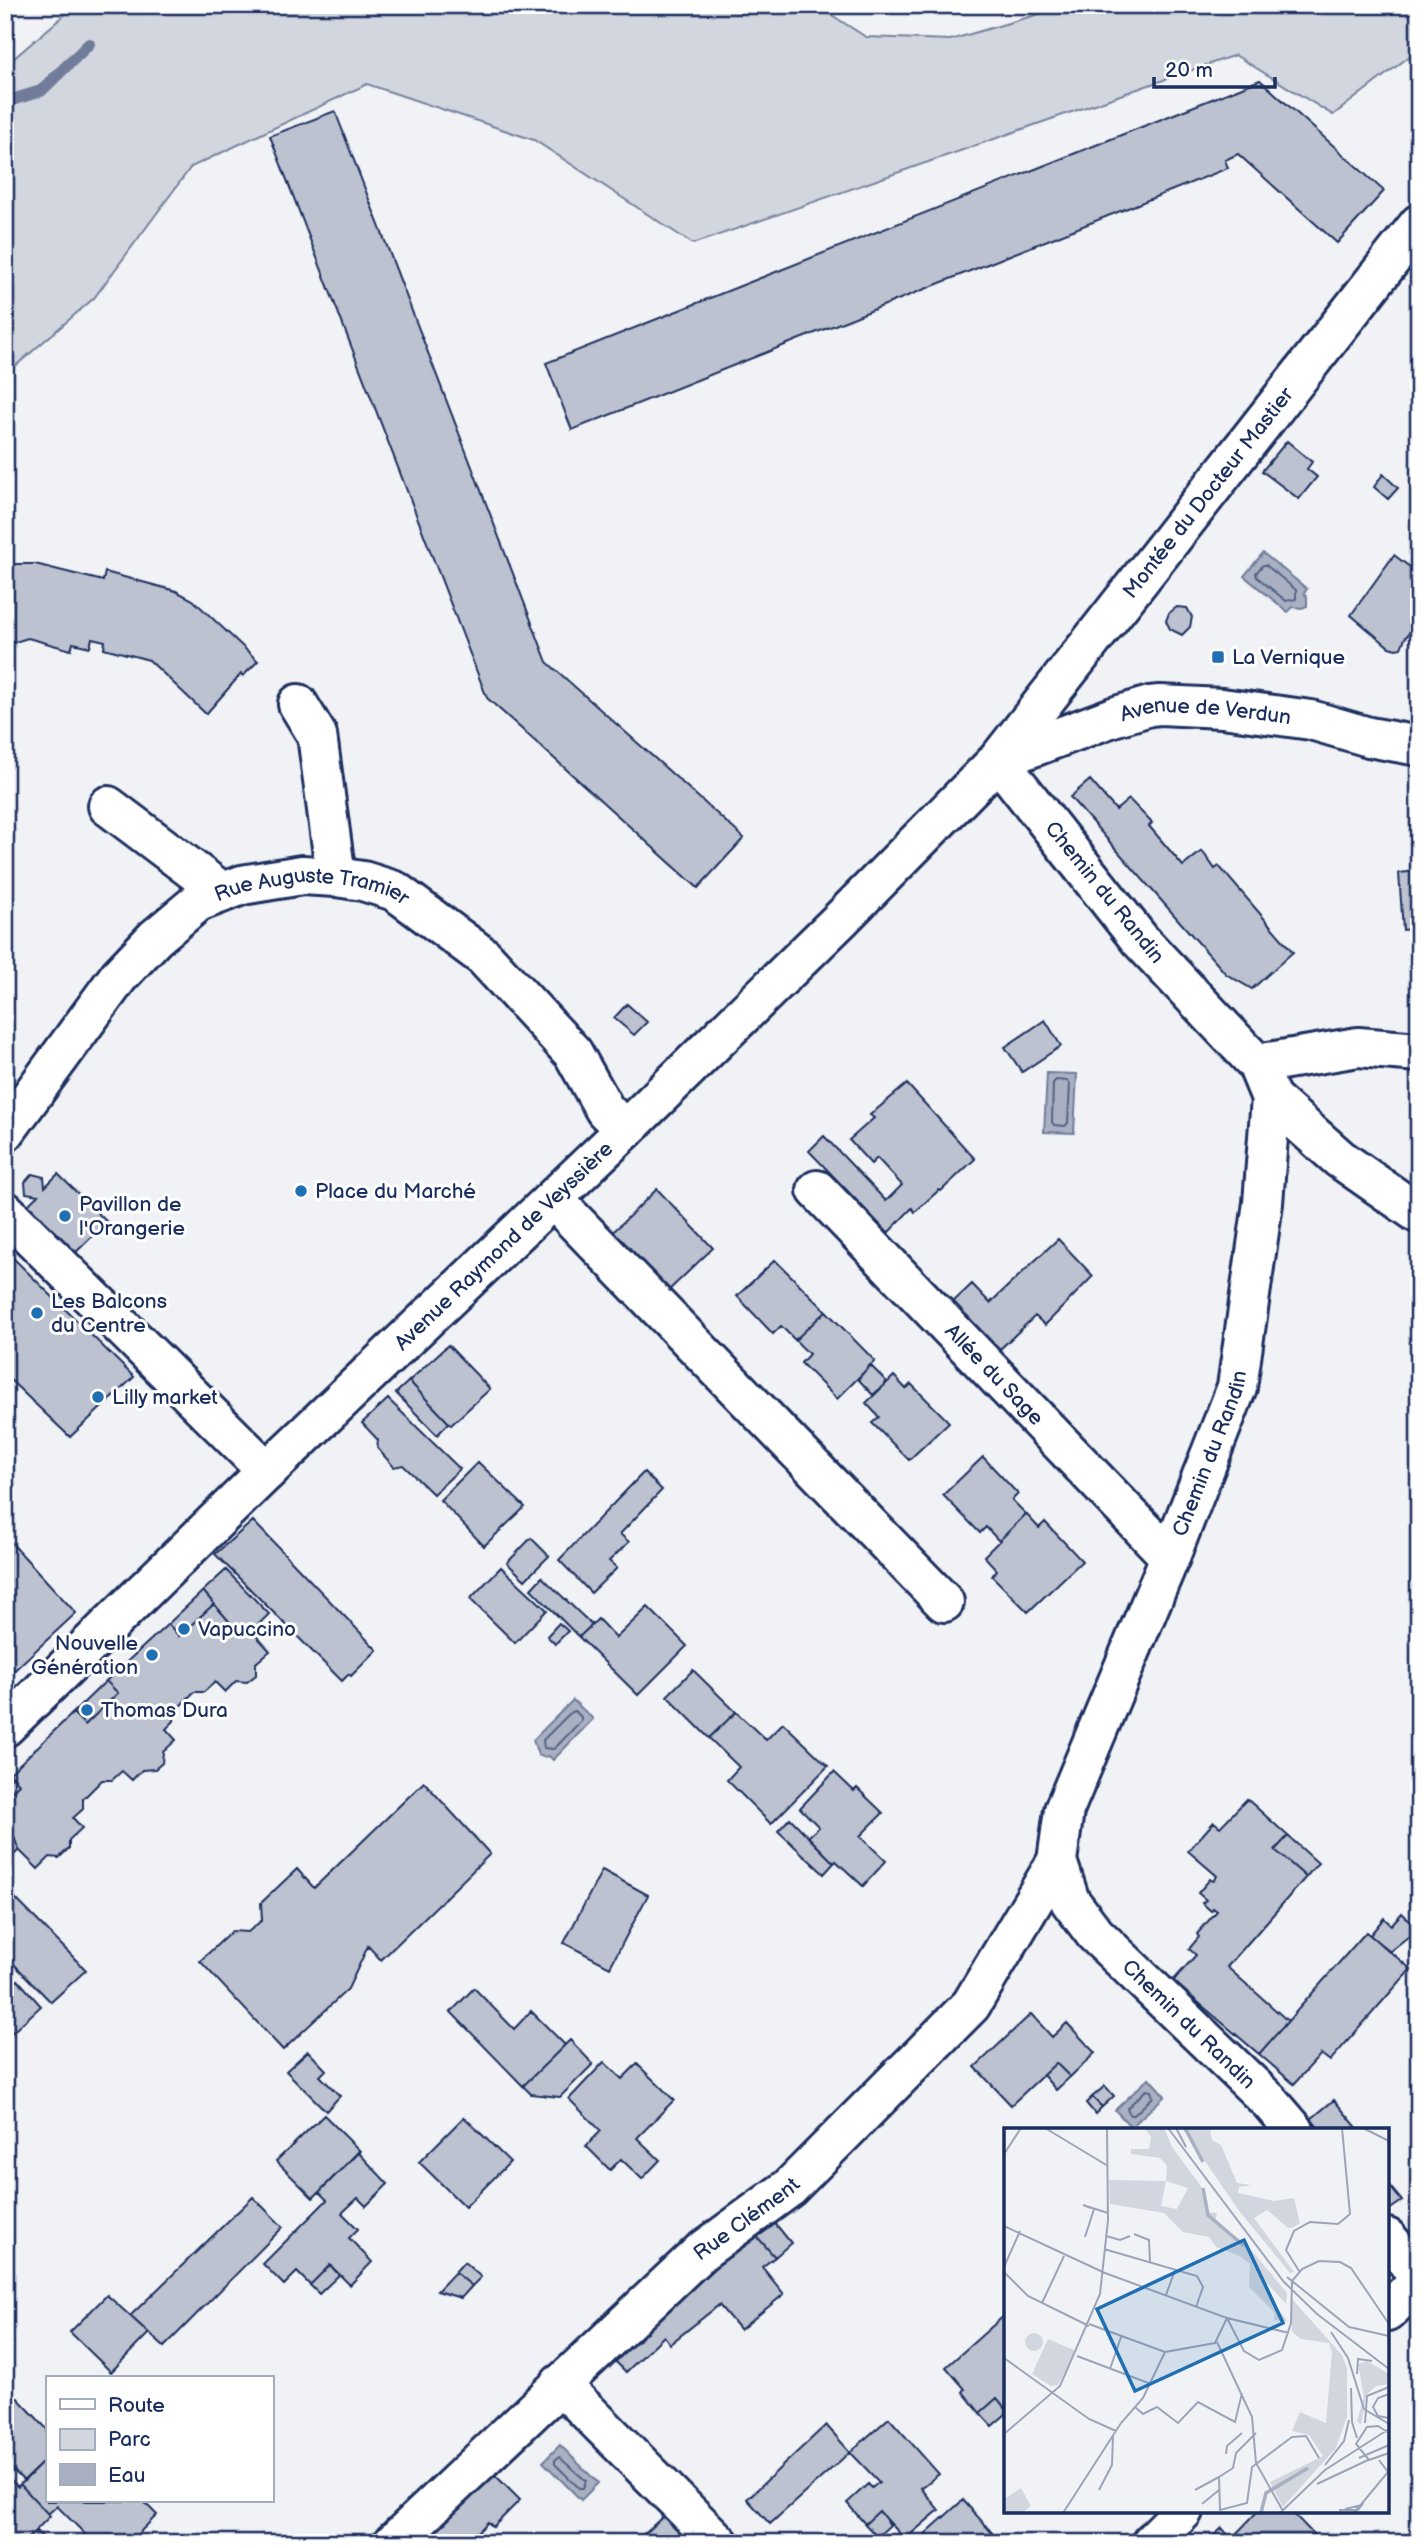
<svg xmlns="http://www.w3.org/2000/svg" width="1424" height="2548" viewBox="0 0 1424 2548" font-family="'Balsamiq Sans',sans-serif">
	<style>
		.green { fill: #d2d6df; stroke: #76829e; stroke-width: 2 }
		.water { fill: #a8b0c2; stroke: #707c9a; stroke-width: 2 }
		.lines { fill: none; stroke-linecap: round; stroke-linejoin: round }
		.shore { stroke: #536386; stroke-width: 2 }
		.stream { stroke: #707c9a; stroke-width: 12 }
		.building { fill: #bcc2d0; stroke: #1b2f5e; stroke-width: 2 }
		.minor-casing { stroke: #1b2f5e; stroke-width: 44 }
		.major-casing { stroke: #1b2f5e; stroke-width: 44 }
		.minor { stroke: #fff; stroke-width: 38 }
		.major { stroke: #fff; stroke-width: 38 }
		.poi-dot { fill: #1f6fb2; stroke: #fff; stroke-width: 2.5 }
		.labels { text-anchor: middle; stroke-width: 6; stroke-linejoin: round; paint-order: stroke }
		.street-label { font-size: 21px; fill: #1b2f5e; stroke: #fff }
		.poi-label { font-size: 21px; fill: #1b2f5e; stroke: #fff; text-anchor: start }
		.inset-river { fill: none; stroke: #a8b0c2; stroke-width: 3.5 }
		.inset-road { fill: none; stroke: #9ba4b9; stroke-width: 2 }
		.view { fill: #1f6fb2; fill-opacity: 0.15; stroke: #1f6fb2; stroke-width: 3.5 }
		.inset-edge { fill: none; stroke: #1b2f5e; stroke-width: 3.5 }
	</style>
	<rect width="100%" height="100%" fill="#f1f2f5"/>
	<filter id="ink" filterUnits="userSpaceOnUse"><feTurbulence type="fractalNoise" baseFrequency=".0143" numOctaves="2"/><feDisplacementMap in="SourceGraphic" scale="14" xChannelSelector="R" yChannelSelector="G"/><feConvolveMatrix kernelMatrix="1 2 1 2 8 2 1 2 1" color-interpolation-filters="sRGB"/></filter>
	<g filter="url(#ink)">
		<!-- green -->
		<path class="green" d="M 76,5 L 816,5 L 866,37 L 950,40 L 1070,5 L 1415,5 L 1419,14 L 1419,49 L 1333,115 L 1235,55 L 693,244 L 534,140 L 367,84 L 191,167 L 94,298 L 5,375 L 5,66 Z"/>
		<!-- water -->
		<path class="water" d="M 1263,553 L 1307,589 L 1304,593 L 1307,597 L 1307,606 L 1302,608 L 1293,607 L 1288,612 L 1244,576 Z
			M 1047,1073 L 1077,1074 L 1074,1133 L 1044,1132 Z
			M 573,1700 L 593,1719 L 553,1760 L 549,1756 L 543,1757 L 538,1755 L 533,1740 Z
			M 1149,2078 L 1165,2096 L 1131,2127 L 1115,2110 Z
			M 560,2445 L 598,2483 L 581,2500 L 543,2462 Z"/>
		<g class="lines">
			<!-- shore -->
			<path class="shore" d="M 1263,565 L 1266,565 L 1296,590 L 1296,599 L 1286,601 L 1257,577 L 1256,573 Z
				M 1056,1080 L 1067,1081 L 1070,1084 L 1068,1123 L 1065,1126 L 1054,1125 L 1052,1122 L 1053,1083 Z
				M 575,1711 L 581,1717 L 581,1721 L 554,1749 L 544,1748 L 543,1740 L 571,1712 Z
				M 1146,2090 L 1151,2091 L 1153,2097 L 1134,2115 L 1130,2115 L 1127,2108 Z
				M 559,2457 L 586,2481 L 583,2488 L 579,2488 L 555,2464 L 555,2460 Z"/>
			<!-- stream -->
			<path class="stream" d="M 5,102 L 41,91 L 89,44"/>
		</g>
		<!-- building -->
		<path class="building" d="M 1260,80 L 1384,191 L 1337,243 L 1238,154 L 1225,160 L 1228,168 L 572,430 L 546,363 Z
			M 335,111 L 547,662 L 744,838 L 698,888 L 487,698 L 270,136 Z
			M 1287,441 L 1312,462 L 1307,469 L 1317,477 L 1299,499 L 1262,471 Z
			M 1383,474 L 1398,488 L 1388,499 L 1374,487 Z
			M 1394,555 L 1419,574 L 1419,621 L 1405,638 L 1401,648 L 1396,649 L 1389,647 L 1351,615 Z
			M 15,564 L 35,564 L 103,581 L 105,572 L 176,591 L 193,600 L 258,661 L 243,676 L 241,674 L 206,714 L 149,660 L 104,648 L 105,641 L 92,638 L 90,647 L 73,643 L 71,650 L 28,638 L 5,645 L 5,566 Z
			M 1177,607 L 1187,608 L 1192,617 L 1190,627 L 1182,635 L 1170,629 L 1166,621 L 1169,613 Z
			M 1090,780 L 1116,810 L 1129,799 L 1152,823 L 1149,826 L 1183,866 L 1202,851 L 1215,869 L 1219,866 L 1293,952 L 1252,989 L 1226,974 L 1070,797 Z
			M 1419,871 L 1419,928 L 1403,930 L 1399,873 Z
			M 627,1004 L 647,1022 L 634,1035 L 614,1018 Z
			M 1045,1020 L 1061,1046 L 1022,1072 L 1005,1047 Z
			M 907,1084 L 975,1159 L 941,1191 L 939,1190 L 915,1212 L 912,1208 L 888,1233 L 809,1151 L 824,1136 L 886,1201 L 902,1185 L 877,1158 L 871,1164 L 849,1140 L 874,1118 L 870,1115 Z
			M 32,1174 L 44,1177 L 45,1187 L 58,1174 L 107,1222 L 71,1257 L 24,1209 L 38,1195 L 26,1193 L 25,1182 Z
			M 657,1189 L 713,1248 L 667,1292 L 611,1234 Z
			M 1058,1239 L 1093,1276 L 1045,1325 L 1035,1316 L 999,1350 L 953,1302 L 972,1284 L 990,1303 Z
			M 5,1250 L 134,1377 L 70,1437 L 5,1375 Z
			M 775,1260 L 826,1311 L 795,1340 L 781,1326 L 773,1334 L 737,1296 Z
			M 826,1311 L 875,1361 L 837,1399 L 801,1363 L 809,1354 L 795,1340 Z
			M 448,1345 L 490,1389 L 451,1425 L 409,1381 Z
			M 870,1365 L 887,1382 L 873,1395 L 858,1379 Z
			M 894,1376 L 906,1389 L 911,1384 L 949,1422 L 909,1460 L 872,1423 L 879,1417 L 866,1403 Z
			M 409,1381 L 449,1423 L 437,1435 L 396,1393 Z
			M 388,1399 L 460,1469 L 433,1494 L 403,1465 L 394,1467 L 377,1448 L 378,1440 L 362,1423 Z
			M 983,1457 L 1018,1494 L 1012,1500 L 1026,1514 L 999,1541 L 986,1527 L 980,1533 L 943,1495 Z
			M 478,1462 L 525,1507 L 484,1546 L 440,1500 Z
			M 644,1472 L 662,1490 L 620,1534 L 629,1542 L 609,1561 L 617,1568 L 591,1593 L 559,1560 Z
			M 1026,1514 L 1039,1528 L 1045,1522 L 1082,1561 L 1028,1612 L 992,1576 L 997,1570 L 984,1556 Z
			M 253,1521 L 377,1650 L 351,1676 L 349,1674 L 342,1681 L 215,1554 Z
			M 5,1536 L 76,1613 L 5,1679 Z
			M 531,1538 L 549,1556 L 525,1580 L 507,1563 Z
			M 501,1567 L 547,1610 L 515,1643 L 470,1599 Z
			M 226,1570 L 269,1614 L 252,1631 L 233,1626 L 203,1591 Z
			M 542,1577 L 592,1625 L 579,1637 L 531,1589 Z
			M 203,1591 L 214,1604 L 179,1636 L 168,1624 Z
			M 214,1604 L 233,1626 L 252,1631 L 270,1651 L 256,1663 L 256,1675 L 247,1682 L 236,1681 L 225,1692 L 215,1682 L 204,1692 L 194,1692 L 175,1711 L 174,1721 L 166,1729 L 176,1740 L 163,1752 L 162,1763 L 155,1769 L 142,1770 L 132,1780 L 122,1771 L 112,1780 L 102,1780 L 83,1799 L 83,1809 L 73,1818 L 82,1828 L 69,1840 L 69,1848 L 59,1858 L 50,1857 L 38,1869 L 19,1850 L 14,1837 L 5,1827 L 5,1798 L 19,1784 L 10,1773 L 73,1713 L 85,1725 L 118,1693 L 106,1681 L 168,1624 L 179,1636 Z
			M 648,1607 L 687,1646 L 638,1695 L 579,1637 L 598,1619 L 616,1638 Z
			M 559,1623 L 568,1631 L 555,1644 L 547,1636 Z
			M 693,1670 L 736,1712 L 709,1738 L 667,1696 Z
			M 106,1681 L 118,1693 L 85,1725 L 73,1713 Z
			M 736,1712 L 766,1740 L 783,1723 L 828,1766 L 771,1824 L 727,1780 L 739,1767 L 709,1738 Z
			M 834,1772 L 854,1791 L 857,1788 L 883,1813 L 860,1836 L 886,1861 L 863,1886 L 836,1861 L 834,1863 L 808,1837 L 819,1827 L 800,1808 Z
			M 13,1776 L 19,1784 L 5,1798 L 5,1784 Z
			M 424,1782 L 490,1854 L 381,1960 L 368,1946 L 348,1989 L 283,2050 L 200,1961 L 232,1931 L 248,1932 L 262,1920 L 261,1903 L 297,1869 L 314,1888 Z
			M 1247,1799 L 1288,1836 L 1275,1850 L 1306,1877 L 1227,1967 L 1288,2021 L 1259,2054 L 1173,1981 L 1196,1955 L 1189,1949 L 1199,1937 L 1197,1934 L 1217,1911 L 1213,1908 L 1211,1911 L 1202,1903 L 1206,1900 L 1198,1893 L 1210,1879 L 1213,1881 L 1217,1876 L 1188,1851 L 1214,1822 L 1220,1827 Z
			M 790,1818 L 834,1863 L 824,1874 L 778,1831 Z
			M 5,1827 L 14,1837 L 19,1850 L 5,1864 Z
			M 1288,1836 L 1318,1863 L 1306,1877 L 1275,1850 Z
			M 602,1870 L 648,1895 L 610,1967 L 564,1943 Z
			M 15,1898 L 86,1970 L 51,2002 L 5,1955 L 5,1908 Z
			M 1402,1913 L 1418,1929 L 1389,1952 L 1370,1935 L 1384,1918 L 1391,1925 Z
			M 1366,1932 L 1411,1969 L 1330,2061 L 1321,2054 L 1294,2084 L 1259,2054 Z
			M 18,1980 L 41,2006 L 5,2039 L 5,1991 Z
			M 474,1988 L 514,2029 L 531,2011 L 565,2045 L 523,2086 L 451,2012 Z
			M 1031,2014 L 1052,2037 L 1067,2023 L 1095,2053 L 1070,2077 L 1056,2063 L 1011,2105 L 975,2067 Z
			M 570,2040 L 593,2064 L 560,2097 L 531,2094 L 523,2086 Z
			M 308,2051 L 326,2070 L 320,2076 L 340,2096 L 326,2111 L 286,2071 Z
			M 604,2062 L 622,2079 L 637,2064 L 674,2100 L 637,2138 L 660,2160 L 642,2179 L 621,2159 L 610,2170 L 586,2146 L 601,2131 L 569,2099 Z
			M 1056,2063 L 1070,2077 L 1056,2090 L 1043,2075 Z
			M 1105,2086 L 1114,2096 L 1102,2107 L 1092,2097 Z
			M 1092,2097 L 1102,2107 L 1095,2114 L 1086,2103 Z
			M 1334,2100 L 1359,2130 L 1320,2130 L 1311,2119 Z
			M 324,2115 L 360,2151 L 313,2198 L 276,2161 Z
			M 464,2117 L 510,2162 L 465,2207 L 419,2162 Z
			M 358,2152 L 388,2184 L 366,2206 L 358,2198 L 342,2213 L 358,2229 L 349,2238 L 372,2262 L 350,2285 L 330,2265 L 310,2285 L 297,2272 L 284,2285 L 263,2264 L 327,2200 L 319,2192 Z
			M 1387,2183 L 1402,2201 L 1389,2210 L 1387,2208 Z
			M 253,2197 L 283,2227 L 164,2347 L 130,2316 Z
			M 770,2217 L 791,2243 L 775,2257 L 752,2231 Z
			M 752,2231 L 775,2257 L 762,2267 L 784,2294 L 740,2330 L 719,2305 L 670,2344 L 664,2336 L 626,2372 L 610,2356 Z
			M 464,2262 L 481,2277 L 472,2286 L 455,2272 Z
			M 330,2265 L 339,2275 L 319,2294 L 310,2285 Z
			M 455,2272 L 472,2286 L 461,2298 L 437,2291 Z
			M 107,2295 L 149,2333 L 111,2372 L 70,2332 Z
			M 1006,2314 L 1006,2409 L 997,2398 L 980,2413 L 963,2392 L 965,2389 L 946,2367 Z
			M 10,2390 L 47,2429 L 47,2458 L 24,2481 L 5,2462 L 5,2395 Z
			M 997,2398 L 1006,2409 L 1006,2414 L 992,2426 L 980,2413 Z
			M 889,2418 L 939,2474 L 921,2488 L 939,2510 L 905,2539 L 879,2511 L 865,2524 L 847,2503 L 868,2484 L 872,2488 L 879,2482 L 850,2452 Z
			M 826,2425 L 850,2452 L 770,2524 L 747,2499 Z
			M 47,2458 L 47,2501 L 143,2501 L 157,2515 L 129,2543 L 78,2543 L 86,2535 L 57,2506 L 48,2514 L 20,2484 Z
			M 492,2472 L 520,2500 L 493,2527 L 488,2522 L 467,2543 L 422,2543 Z
			M 5,2474 L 18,2487 L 20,2484 L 50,2516 L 23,2543 L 5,2543 Z
			M 963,2500 L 1001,2543 L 933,2543 L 925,2534 Z
			M 879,2511 L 890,2525 L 877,2537 L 865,2524 Z
			M 1258,2511 L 1291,2511 L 1317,2538 L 1312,2543 L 1235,2543 L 1232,2538 Z
			M 666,2514 L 693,2543 L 639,2543 L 637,2540 Z
			M 1222,2528 L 1235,2543 L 1206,2543 Z
			M 36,2531 L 49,2543 L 23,2543 Z"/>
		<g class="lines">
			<!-- minor casing -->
			<g class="minor-casing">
				<g id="minor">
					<path d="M 298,704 L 317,735 L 336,877"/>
					<path d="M 108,806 L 222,892"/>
					<path d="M 1257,1064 L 1358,1047 L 1419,1052"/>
					<path d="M 1271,1098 L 1340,1159 L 1419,1214"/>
					<path id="s1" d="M 5,1132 L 119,976 L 155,938 L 198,902 L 242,885 L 302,875 L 336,877 L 363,881 L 395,891 L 484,957 L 573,1053 L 605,1110 L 625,1130"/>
					<path id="s2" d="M 817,1190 L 1170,1557"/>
					<path d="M 553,1199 L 944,1602"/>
					<path d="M 5,1211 L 267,1471"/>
					<path id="s3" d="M 1294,2130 L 1270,2102 L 1095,1934 L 1070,1901 L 1057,1861 L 1064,1810 L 1170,1557 L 1237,1387 L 1263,1203 L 1271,1098 L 1257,1064 L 1140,940 L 998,760 L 1419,224"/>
					<path d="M 1387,2238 L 1419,2275"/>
					<path d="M 1387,2312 L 1419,2281"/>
					<path d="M 560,2384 L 719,2543"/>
					<path id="s4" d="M 393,2543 L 701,2252 L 789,2188 L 971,2005 L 1057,1861"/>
					<path d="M 1151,2543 L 1183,2511"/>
				</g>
			</g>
			<!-- major casing -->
			<g class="major-casing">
				<g id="major">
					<path id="s5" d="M 5,1727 L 267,1471 L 625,1130 L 841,919 L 998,760 L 1113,717 L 1150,706 L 1160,705 L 1222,708 L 1311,720 L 1369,737 L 1419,746"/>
				</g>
			</g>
			<!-- minor -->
			<use href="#minor" class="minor"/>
			<!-- major -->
			<use href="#major" class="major"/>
		</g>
	</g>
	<!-- markers -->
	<g class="poi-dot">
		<rect x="1211" y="650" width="14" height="14" rx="3.5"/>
		<circle cx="301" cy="1191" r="7"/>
		<circle cx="65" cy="1216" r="7"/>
		<circle cx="37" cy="1313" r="7"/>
		<circle cx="98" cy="1397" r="7"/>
		<circle cx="184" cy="1629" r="7"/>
		<circle cx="152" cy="1655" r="7"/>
		<circle cx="87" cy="1710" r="7"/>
	</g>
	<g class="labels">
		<!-- street labels -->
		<g class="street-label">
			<text dy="7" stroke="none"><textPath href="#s3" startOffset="1939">Montée du Docteur Mastier</textPath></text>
			<text dy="7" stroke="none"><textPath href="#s5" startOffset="1603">Avenue de Verdun</textPath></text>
			<text transform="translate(1105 892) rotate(51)" y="7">Chemin du Randin</text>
			<text dy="7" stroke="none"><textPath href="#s1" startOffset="420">Rue Auguste Tramier</textPath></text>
			<text dy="7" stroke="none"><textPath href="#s5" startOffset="693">Avenue Raymond de Veyssière</textPath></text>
			<text dy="7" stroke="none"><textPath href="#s2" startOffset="256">Allée du Sage</textPath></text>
			<text dy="7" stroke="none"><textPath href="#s3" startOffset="800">Chemin du Randin</textPath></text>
			<text transform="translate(1189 2024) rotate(44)" y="7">Chemin du Randin</text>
			<text dy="7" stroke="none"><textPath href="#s4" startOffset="480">Rue Clément</textPath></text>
		</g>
		<!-- poi labels -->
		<g class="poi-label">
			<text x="1232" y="664">La Vernique</text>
			<text x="315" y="1198">Place du Marché</text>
			<text x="79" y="1211">Pavillon de<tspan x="79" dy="24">l'Orangerie</tspan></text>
			<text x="51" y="1308">Les Balcons<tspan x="51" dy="24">du Centre</tspan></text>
			<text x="112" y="1404">Lilly market</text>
			<text x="198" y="1636">Vapuccino</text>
			<text x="138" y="1650" text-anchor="end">Nouvelle<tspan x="138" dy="24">Génération</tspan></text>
			<text x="101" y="1717">Thomas Dura</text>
		</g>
	</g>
	<!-- overview -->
	<g transform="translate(1004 2128)">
		<rect width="385" height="385" fill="#f1f2f5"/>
		<path d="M 141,0 L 160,0 L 168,19 L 202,65 L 202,84 L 213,85 L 211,93 L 243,117 L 283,165 L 282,176 L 263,155 L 264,168 L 284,194 L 270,192 L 271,185 L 245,159 L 246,136 L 236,128 L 212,119 L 205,109 L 179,104 L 160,85 L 106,76 L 105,52 L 162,53 L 163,38 L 156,30 L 127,26 L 127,21 L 145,21 L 147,9 ZM 162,53 L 184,60 L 173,81 L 157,78 ZM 178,0 L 206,0 L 208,12 L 217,17 L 233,55 L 247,57 L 235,59 L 234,65 L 270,73 L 290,70 L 296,95 L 290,99 L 284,100 L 263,82 L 250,90 L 290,144 L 286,145 L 236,84 ZM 288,171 L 338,227 L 343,240 L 343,289 L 332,320 L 279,379 L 266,354 L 319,328 L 305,307 L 288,303 L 296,284 L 322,295 L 328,224 L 325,215 L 297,211 L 288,204 ZM21 214a9 9 0 1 1 18 0a9 9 0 1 1-18 0ZM 44,211 L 72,223 L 54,257 L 47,258 L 28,246 ZM 363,233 L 385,246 L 385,256 L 372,258 L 362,267 L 357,297 L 353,293 L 360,269 L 354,236 ZM 17,360 L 27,378 L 18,385 L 0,385 L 0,371 Z" fill="#d2d6df" fill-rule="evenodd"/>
		<path class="inset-river" d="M 181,0 L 199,34M 199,60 L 204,87 L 240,118M 257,385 L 262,365 L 304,340"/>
		<path class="inset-road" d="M 41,0 L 104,38M 164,0 L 280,154 L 313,186 L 385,241M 172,0 L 182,19M 359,0 L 385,13M 0,26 L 17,0M 87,80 L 79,77 L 104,85M 0,98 L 101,145M 130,106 L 145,112 L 146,134M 102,108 L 116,112 L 126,108M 81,109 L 90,81M 100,121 L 193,148 L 199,159 L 192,179M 0,139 L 16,103M 295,143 L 282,122 L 290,103 L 306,94 L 334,96 L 346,86 L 338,0M 0,144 L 24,168 L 85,198M 101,145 L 223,190 L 240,223 L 255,232 L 278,222 L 287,195 L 288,153 L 298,141 L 315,133 L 336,134 L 347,140 L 385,196M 283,149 L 345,199 L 385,208M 162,167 L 171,142M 38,175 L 60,128M 85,196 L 161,224M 327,204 L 344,230 L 360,281 L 385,296M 213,214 L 248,289 L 252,335 L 279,383M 73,228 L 147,256M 0,230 L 85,291 L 112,303M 106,241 L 117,209M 353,246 L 354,231 L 368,233M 347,260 L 348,294 L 353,310M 385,266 L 374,270 L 369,279 L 374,288 L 385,290M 131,279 L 139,286 L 153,279 L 174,295 L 194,274 L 231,294 L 238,265M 361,295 L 363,268 L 385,259M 252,305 L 232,325 L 229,340 L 215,349 L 216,382 L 243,375 L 248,339 L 288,309 L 302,308 L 315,330M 385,305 L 374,298 L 363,299 L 352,316 L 365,332 L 385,325M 0,306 L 56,258 L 96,166 L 104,92 L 103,0M 222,326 L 223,318 L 238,305M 355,330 L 385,317M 321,337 L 340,313 L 345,292M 313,356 L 364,332M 95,362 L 108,337 L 109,308M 191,362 L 215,349M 198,376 L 215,362M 335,382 L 354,382 L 358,377 L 341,381M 59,385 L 117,295 L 139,270 L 161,224 L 211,215 L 223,190 L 285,205M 276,385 L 321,342 L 385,301M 350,385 L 384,344 L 375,332"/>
		<path class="view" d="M 240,112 L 279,195 L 131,263 L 93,181 Z"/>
		<rect width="385" height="385" class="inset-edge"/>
	</g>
	<!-- margin -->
	<rect width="1424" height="2548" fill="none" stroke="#fff" stroke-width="28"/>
	<rect x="14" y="14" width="1396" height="2520" fill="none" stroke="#1b2f5e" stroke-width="2.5" filter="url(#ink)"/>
	<!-- legend -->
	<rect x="46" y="2376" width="228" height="126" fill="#ffffff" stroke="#a4acbf" stroke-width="2"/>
	<rect x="60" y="2399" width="35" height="10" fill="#ffffff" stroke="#a4acbf" stroke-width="2"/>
	<text x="108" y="2412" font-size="21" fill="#1b2f5e">Route</text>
	<rect x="60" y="2429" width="35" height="21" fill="#d2d6df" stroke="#a4acbf" stroke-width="2"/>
	<text x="108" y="2446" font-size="21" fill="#1b2f5e">Parc</text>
	<rect x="60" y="2464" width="35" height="21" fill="#a8b0c2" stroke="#a4acbf" stroke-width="2"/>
	<text x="108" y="2482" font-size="21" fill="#1b2f5e">Eau</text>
	<!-- scale -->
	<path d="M1154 77v10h121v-10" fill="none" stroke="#1b2f5e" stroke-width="3.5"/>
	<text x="1165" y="77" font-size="21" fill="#1b2f5e" stroke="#ffffff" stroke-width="5" paint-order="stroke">20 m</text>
</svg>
